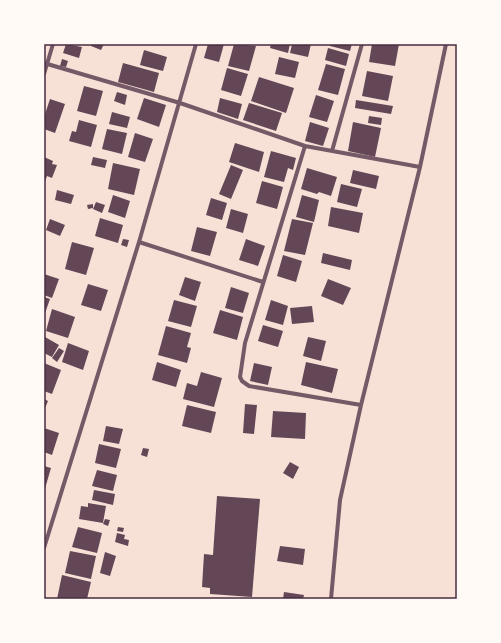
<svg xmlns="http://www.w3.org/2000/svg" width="501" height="643" viewBox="0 0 501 643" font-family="'Alegreya Sans',sans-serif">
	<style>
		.building { fill: #644757 }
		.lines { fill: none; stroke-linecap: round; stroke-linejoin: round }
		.minor { stroke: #755966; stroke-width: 4 }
		.neatline { fill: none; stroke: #4a2c40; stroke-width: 1.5 }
	</style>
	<rect width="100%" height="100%" fill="#f7e1d7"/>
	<!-- building -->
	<path class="building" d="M 66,44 L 82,47 L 79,58 L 63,53 Z
		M 91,44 L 104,44 L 101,50 L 91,46 Z
		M 208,44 L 224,44 L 219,62 L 204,58 Z
		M 234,44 L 256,46 L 249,71 L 228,66 Z
		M 271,44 L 290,44 L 288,53 L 270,48 Z
		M 292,44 L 311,44 L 308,57 L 290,53 Z
		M 330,44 L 352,44 L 350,51 L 330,46 Z
		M 372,44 L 399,44 L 395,66 L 369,62 Z
		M 328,48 L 349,54 L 346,66 L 325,60 Z
		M 144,50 L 167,57 L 163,71 L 140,65 Z
		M 279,57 L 299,62 L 295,78 L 275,74 Z
		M 62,59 L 68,61 L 66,67 L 60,66 Z
		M 123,63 L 159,73 L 154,92 L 118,82 Z
		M 326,64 L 345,69 L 338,95 L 318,90 Z
		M 227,68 L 248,74 L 241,96 L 221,90 Z
		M 367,71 L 393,76 L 388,101 L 362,96 Z
		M 259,77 L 294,88 L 286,113 L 251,101 Z
		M 84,86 L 103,91 L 96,116 L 77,111 Z
		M 117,92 L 127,95 L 125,105 L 114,101 Z
		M 316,95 L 334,101 L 327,122 L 309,117 Z
		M 144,98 L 166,105 L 159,127 L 137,119 Z
		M 220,98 L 242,104 L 238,119 L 217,112 Z
		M 50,99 L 65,104 L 55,133 L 44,129 L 44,117 Z
		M 356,100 L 393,106 L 391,114 L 355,108 Z
		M 249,103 L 282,113 L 276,131 L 243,120 Z
		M 112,112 L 130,117 L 127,128 L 109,124 Z
		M 369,116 L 382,118 L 381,125 L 368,123 Z
		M 79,120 L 97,125 L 91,147 L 69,141 L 72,131 L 76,132 Z
		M 310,122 L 329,128 L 323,146 L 305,141 Z
		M 353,122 L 381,128 L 375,157 L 348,151 Z
		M 107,129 L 127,133 L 122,154 L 102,149 Z
		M 135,133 L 153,139 L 145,162 L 128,157 Z
		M 235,143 L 264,152 L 259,172 L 229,162 Z
		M 271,151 L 296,158 L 293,170 L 288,168 L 284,182 L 264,177 Z
		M 44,157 L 53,161 L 52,164 L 57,165 L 52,178 L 47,176 L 44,184 Z
		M 93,157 L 107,160 L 105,168 L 91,165 Z
		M 113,163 L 140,169 L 134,195 L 108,189 Z
		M 231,165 L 243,170 L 231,199 L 219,194 Z
		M 307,168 L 337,177 L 331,196 L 319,192 L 317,194 L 301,189 Z
		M 353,170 L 379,176 L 376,189 L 350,183 Z
		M 262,181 L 283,187 L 277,209 L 256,203 Z
		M 341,184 L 362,189 L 357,207 L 337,202 Z
		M 57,190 L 74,195 L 71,204 L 55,200 Z
		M 113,195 L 130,201 L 125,218 L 108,212 Z
		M 302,195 L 319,200 L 314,222 L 296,217 Z
		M 211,198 L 227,203 L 222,220 L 206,215 Z
		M 96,202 L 105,205 L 102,213 L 93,209 Z
		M 93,204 L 93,208 L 88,209 L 87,205 Z
		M 331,207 L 363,213 L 359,233 L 328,226 Z
		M 231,209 L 248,214 L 243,233 L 226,228 Z
		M 100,218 L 123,225 L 118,243 L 95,236 Z
		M 50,219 L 65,225 L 60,236 L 46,230 Z
		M 292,219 L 313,223 L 305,255 L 284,251 Z
		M 197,227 L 217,232 L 210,256 L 191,251 Z
		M 123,239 L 129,240 L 127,247 L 121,245 Z
		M 246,239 L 265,246 L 258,266 L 239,260 Z
		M 72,242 L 94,248 L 86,275 L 65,269 Z
		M 323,253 L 352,260 L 350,270 L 321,263 Z
		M 283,255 L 302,261 L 296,282 L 277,276 Z
		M 44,274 L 59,279 L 52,298 L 44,295 Z
		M 185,277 L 201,282 L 195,301 L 179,295 Z
		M 328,279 L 351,288 L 343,305 L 321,296 Z
		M 88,284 L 108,290 L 101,311 L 81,305 Z
		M 231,287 L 249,293 L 243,313 L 225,308 Z
		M 44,297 L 50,299 L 44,316 Z
		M 174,300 L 197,306 L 191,327 L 168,321 Z
		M 271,300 L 288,306 L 283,325 L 265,320 Z
		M 312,306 L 314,322 L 292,324 L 290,308 Z
		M 52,309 L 75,317 L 68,338 L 46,331 Z
		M 220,310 L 243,317 L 237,340 L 213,333 Z
		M 263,325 L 283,331 L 278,347 L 258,341 Z
		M 166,326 L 191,333 L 187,347 L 191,348 L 187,363 L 158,355 Z
		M 45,337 L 59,345 L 52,357 L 44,353 Z
		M 308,337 L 326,341 L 321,361 L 303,356 Z
		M 68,343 L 89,351 L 83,370 L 62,362 Z
		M 59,348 L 64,351 L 57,362 L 52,358 Z
		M 157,362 L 181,370 L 176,387 L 152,380 Z
		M 306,362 L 338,369 L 332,393 L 301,385 Z
		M 44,363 L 61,370 L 52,394 L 44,391 Z
		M 254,363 L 272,367 L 268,385 L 250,381 Z
		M 201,372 L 222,378 L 214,407 L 183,399 L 187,383 L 197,386 Z
		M 44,399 L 48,401 L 45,408 L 44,408 Z
		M 245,404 L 257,405 L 254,434 L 243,433 Z
		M 187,405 L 216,412 L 211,433 L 182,426 Z
		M 273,411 L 306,413 L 305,439 L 271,437 Z
		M 106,426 L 123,429 L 119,444 L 103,441 Z
		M 44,428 L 59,433 L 52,455 L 44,452 Z
		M 99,444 L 121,449 L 116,468 L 95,463 Z
		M 143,448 L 149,449 L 147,457 L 141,455 Z
		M 290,462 L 299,467 L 293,479 L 283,473 Z
		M 44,466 L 51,468 L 44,492 Z
		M 97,470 L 117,475 L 113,491 L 92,486 Z
		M 94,490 L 115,494 L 113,505 L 92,500 Z
		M 217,496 L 260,499 L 252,597 L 210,594 L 210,588 L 202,587 L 204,554 L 213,555 Z
		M 88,503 L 106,506 L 103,523 L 79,519 L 81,506 L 88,507 Z
		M 105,519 L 110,520 L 108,526 L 103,524 Z
		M 78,527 L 102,533 L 97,553 L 72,547 Z
		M 118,527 L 124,528 L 123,532 L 117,531 Z
		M 117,533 L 125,535 L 124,539 L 129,540 L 128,546 L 115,542 Z
		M 280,546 L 305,549 L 303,565 L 277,561 Z
		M 70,551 L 96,556 L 91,579 L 65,573 Z
		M 105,552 L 116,556 L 110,576 L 100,573 Z
		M 62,575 L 91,582 L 87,599 L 57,599 Z
		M 284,592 L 304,595 L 303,599 L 283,599 Z"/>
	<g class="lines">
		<!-- minor -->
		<path class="minor" d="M 44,63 L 180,103 L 305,146 L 420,167
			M 44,74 L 53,44
			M 305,146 L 245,343 L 240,377 L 242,381 L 249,386 L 361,405
			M 332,151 L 362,44
			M 139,242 L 263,282
			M 44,548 L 139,242 L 196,44
			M 331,599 L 340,500 L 361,405 L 420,167 L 446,44"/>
	</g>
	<!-- border -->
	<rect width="501" height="643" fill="none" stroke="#fffaf5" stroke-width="90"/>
	<rect x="45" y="45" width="411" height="553" class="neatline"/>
</svg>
